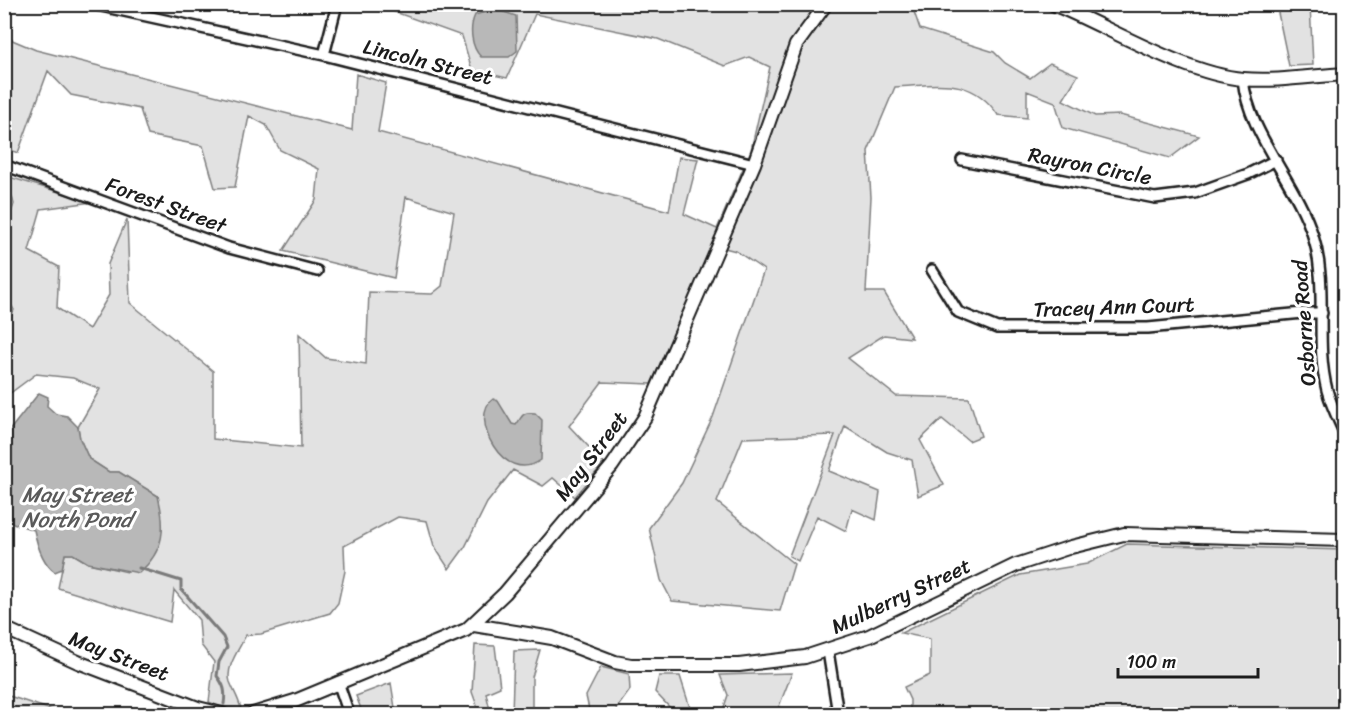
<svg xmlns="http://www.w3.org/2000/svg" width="1349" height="719" viewBox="0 0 1349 719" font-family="Sriracha,sans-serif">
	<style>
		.green { fill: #e2e2e2; stroke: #7f7f7f; stroke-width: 1.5 }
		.water { fill: #b8b8b8; stroke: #7a7a7a; stroke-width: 1.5 }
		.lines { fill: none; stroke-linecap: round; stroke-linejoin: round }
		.stream { stroke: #7a7a7a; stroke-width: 3 }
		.minor-casing { stroke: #1c1c1c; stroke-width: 14 }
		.tertiary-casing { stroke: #1c1c1c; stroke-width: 16 }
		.minor { stroke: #fff; stroke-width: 9 }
		.tertiary { stroke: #fff; stroke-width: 12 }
		.labels { text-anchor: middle; stroke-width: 6; stroke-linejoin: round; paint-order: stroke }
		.street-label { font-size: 21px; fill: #1c1c1c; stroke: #fff }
		.water-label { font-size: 22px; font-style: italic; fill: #5a5a5a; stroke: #fff }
	</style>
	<rect width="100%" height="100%" fill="#fff"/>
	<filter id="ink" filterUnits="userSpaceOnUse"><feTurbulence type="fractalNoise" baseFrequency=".0167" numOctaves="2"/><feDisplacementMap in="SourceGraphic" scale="12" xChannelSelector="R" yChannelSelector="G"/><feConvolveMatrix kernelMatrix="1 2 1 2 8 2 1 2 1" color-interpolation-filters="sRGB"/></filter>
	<g filter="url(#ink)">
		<!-- green -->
		<path class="green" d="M 565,4 L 670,8 L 673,4 L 916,5 L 913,9 L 920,29 L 994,52 L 1005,63 L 1030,78 L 1050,63 L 1078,75 L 1063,100 L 1095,116 L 1120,115 L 1199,136 L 1170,158 L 1063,128 L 1055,102 L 1027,91 L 1027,118 L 998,115 C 971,75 937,85 895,87 L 868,151 L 871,197 L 866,292 L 884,292 L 912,338 L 884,335 L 848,358 L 896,396 L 969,398 L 981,436 L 969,441 L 942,419 L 920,440 L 944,485 L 918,496 L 912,460 L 887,452 L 845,426 L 829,471 L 880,492 L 876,520 L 852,509 L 846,531 L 817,516 L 798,561 L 789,556 L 835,435 L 743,438 L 717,502 L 794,564 L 780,611 L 672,601 L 661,580 L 649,528 L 682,483 L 713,417 L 764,270 L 736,251 L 713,245 L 651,384 L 602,382 L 569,426 L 604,463 L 575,497 L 553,478 L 543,486 L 513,470 L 487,503 L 465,547 L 449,569 L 434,546 L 427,521 L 398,517 L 344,546 L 345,571 L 338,603 L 330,613 L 261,634 L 246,635 C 240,648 225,667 230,682 C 234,692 239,699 241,709 L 220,707 L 209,702 L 214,662 L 201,645 L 199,620 L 174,590 L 170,622 L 58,588 L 65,554 L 73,554 L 88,563 L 127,572 L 158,496 L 119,472 L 109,472 L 89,459 L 80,439 L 78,427 L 100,389 L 73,378 L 36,374 L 5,397 L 4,329 L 14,310 L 5,294 L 5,230 L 14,204 L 6,176 L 92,202 L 41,209 L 29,251 L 59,267 L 57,308 L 89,329 L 109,295 L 108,264 L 127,219 L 130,303 L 213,371 L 213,439 L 301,448 L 299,334 L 326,358 L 366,364 L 369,292 L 432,294 L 442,286 L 454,212 L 406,197 L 394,278 L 283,251 L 316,200 L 319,169 L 280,150 L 266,125 L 249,116 L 235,187 L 215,188 L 203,146 L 148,135 L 140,109 L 71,95 L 48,71 L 18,153 L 5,148 L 7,90 L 5,87 L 5,37 L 36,50 L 352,130 L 356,74 L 386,83 L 378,132 L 669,211 L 679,157 L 698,159 L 684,214 L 717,229 L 751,150 L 770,67 L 749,57 L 725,66 L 658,39 L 535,14 L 507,78 L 472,70 L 462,36 L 392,11 L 392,5 Z
			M 1263,5 L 1310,5 L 1313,65 L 1289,66 L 1277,8 Z
			M 1127,544 L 1344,550 L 1344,714 L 910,714 L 910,700 L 904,687 L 930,675 L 930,639 L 901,633 L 1020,575 L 1087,564 Z
			M 475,645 L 495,646 L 500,687 L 486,693 L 491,714 L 480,714 L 472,692 Z
			M 540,650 L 532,677 L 532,714 L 512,714 L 514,651 Z
			M 601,667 L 629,674 L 630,690 L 614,712 L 620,714 L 590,714 L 586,696 Z
			M 792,673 L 776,714 L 701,714 L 723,710 L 728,695 L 720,675 Z
			M 659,676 L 680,676 L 692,714 L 634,714 L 672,710 L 655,692 Z
			M 391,683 L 396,714 L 363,714 L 356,696 Z
			M 6,695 L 64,714 L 5,714 Z"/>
		<!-- water -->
		<path class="water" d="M 495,9 L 516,16 L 517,51 L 509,57 L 481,57 C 471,47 469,28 475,15 Z
			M 39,393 L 48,397 L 47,406 L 56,414 L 67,416 L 78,427 L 80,439 L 89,459 L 109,472 L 119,472 L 158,496 C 166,528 165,550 139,573 L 88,563 L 73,554 L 65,554 L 62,569 L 55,572 C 42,563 37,545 34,530 L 10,522 L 5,517 L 5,436 Z
			M 493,399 L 498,401 L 512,424 L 516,425 C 522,417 522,411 535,413 L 542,420 L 541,460 C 503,487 468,416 493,399 Z"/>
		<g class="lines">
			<!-- stream -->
			<path class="stream" d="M 139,568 L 181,581 L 181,589 L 223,637 L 227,647 L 219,662 L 217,676 C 224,685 226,691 224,704"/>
			<!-- minor casing -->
			<g class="minor-casing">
				<path id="minor" d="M 92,4 L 324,55 L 754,164
					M 324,55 L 337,4
					M 1243,79 C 1248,134 1297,183 1313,236 C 1329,287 1314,340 1327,390 C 1331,405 1338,419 1344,432
					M 962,160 L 1155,198 L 1195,193 L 1248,174 L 1276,160
					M 4,165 L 229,248 L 317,271
					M 932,270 L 958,312 L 997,328 L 1148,328 L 1303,313 L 1322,313
					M 828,651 L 838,714
					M 338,682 L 349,714"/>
			</g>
			<!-- tertiary casing -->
			<g class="tertiary-casing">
				<path id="tertiary" d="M 1053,4 C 1109,27 1185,74 1243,79 C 1276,82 1311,76 1344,74
					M 474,625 L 552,638 L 615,662 L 631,665 L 739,665 L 805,657 L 869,636 L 1016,565 L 1071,547 L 1124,534 L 1344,540
					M 4,628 L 78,662 L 198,708 L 222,714
					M 253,714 L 295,701 L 466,630 L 505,593 L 612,466 L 645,417 L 754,164 L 796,45 L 826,4"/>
			</g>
			<!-- minor -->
			<use href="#minor" class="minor"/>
			<!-- tertiary -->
			<use href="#tertiary" class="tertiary"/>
		</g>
	</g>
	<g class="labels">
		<!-- street labels -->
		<g class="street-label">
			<text transform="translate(428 62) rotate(14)" y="7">Lincoln Street</text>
			<text transform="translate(1090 166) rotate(11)" y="7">Rayron Circle</text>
			<text transform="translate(166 205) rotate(20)" y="7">Forest Street</text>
			<text transform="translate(1114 307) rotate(-2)" y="7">Tracey Ann Court</text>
			<text transform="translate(1304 323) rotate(-94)" y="7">Osborne Road</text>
			<text transform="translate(591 456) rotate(-53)" y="7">May Street</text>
			<text transform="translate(901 596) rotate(-25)" y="7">Mulberry Street</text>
			<text transform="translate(119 656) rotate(21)" y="7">May Street</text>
		</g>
		<!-- water labels -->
		<g class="water-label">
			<text x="77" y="502">May Street<tspan x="77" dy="25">North Pond</tspan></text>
		</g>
	</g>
	<!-- margin -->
	<rect width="1349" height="719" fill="none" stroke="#fff" stroke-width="24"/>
	<rect x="12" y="12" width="1325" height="695" fill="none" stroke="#1c1c1c" stroke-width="2" filter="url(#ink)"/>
	<!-- scale -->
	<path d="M1118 668v9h140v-9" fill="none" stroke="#1c1c1c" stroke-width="3"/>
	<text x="1127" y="668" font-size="18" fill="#1c1c1c" stroke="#ffffff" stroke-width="4.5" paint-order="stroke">100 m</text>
</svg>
